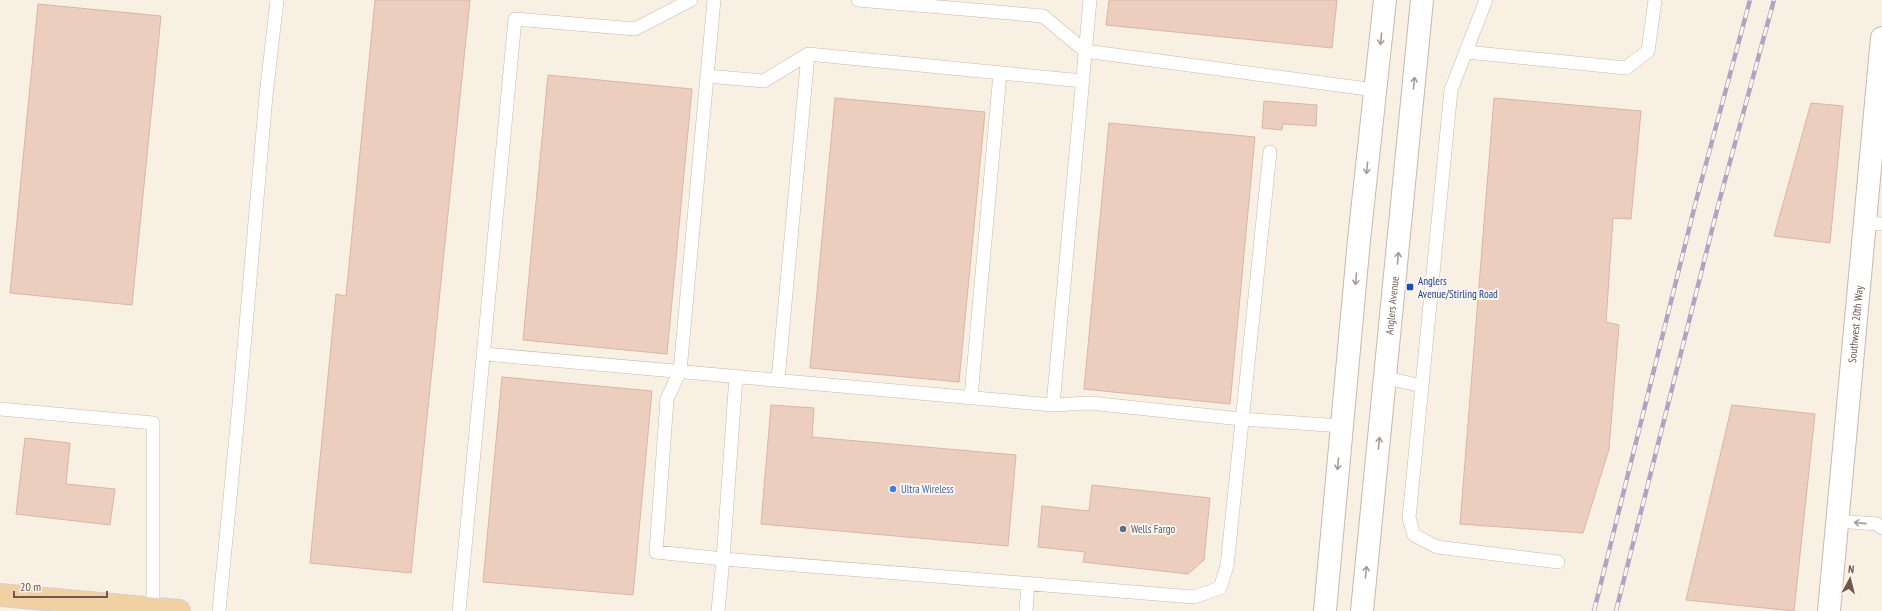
<svg xmlns="http://www.w3.org/2000/svg" width="1882" height="611" viewBox="0 0 1882 611" font-family="'PT Sans Narrow',sans-serif">
	<style>
		.building { fill: #eccebf; stroke: #dcb4a1 }
		.lines { fill: none; stroke-linecap: round; stroke-linejoin: round }
		.service-casing { stroke: #c9b7ac; stroke-width: 14 }
		.minor-casing { stroke: #c9b7ac; stroke-width: 24 }
		.tertiary-casing { stroke: #c9b7ac; stroke-width: 24 }
		.primary-casing { stroke: #d7d0cd; stroke-width: 24 }
		.service { stroke: #fff; stroke-width: 13 }
		.minor { stroke: #fff; stroke-width: 22 }
		.tertiary { stroke: #fff; stroke-width: 22 }
		.primary { stroke: #f1d0a4; stroke-width: 22 }
		.rail-casing { stroke: #b2a4c1; stroke-width: 4.5 }
		.rail { stroke: #fdf4ea; stroke-width: 3; stroke-dasharray: 9; stroke-linecap: butt }
		.oneway { stroke: #a99a94 }
		.transit-dot { fill: #1a4fb4; stroke: #fdf4ea; stroke-width: 1.5 }
		.shop-dot { fill: #3f7fe0; stroke: #fdf4ea; stroke-width: 1.5 }
		.service-dot { fill: #5c6f8a; stroke: #fdf4ea; stroke-width: 1.5 }
		.labels { text-anchor: middle; stroke-width: 4; stroke-linejoin: round; paint-order: stroke }
		.transit-label { font-size: 11px; fill: #164399; stroke: #fdf4ea; text-anchor: start }
		.street-label { font-size: 11px; fill: #6f574d; stroke: #fdf4ea }
		.shop-label { font-size: 11px; fill: #366cbe; stroke: #fdf4ea; text-anchor: start }
		.service-label { font-size: 11px; fill: #4e5e75; stroke: #fdf4ea; text-anchor: start }
	</style>
	<rect width="100%" height="100%" fill="#f9f0e4"/>
	<!-- building -->
	<path class="building" d="M 375,0 L 470,0 L 411,573 L 310,563 L 336,294 L 346,296 Z
		M 1109,0 L 1337,0 L 1332,48 L 1106,25 Z
		M 38,4 L 161,16 L 132,305 L 10,293 Z
		M 548,75 L 692,89 L 667,354 L 523,340 Z
		M 835,98 L 985,112 L 959,382 L 810,368 Z
		M 1494,98 L 1641,111 L 1631,219 L 1613,218 L 1606,322 L 1619,325 L 1609,449 L 1583,533 L 1460,524 Z
		M 1264,101 L 1317,105 L 1316,126 L 1283,124 L 1282,130 L 1262,128 Z
		M 1811,103 L 1843,106 L 1830,243 L 1774,236 Z
		M 1109,123 L 1255,137 L 1230,404 L 1084,389 Z
		M 502,377 L 652,391 L 633,595 L 483,582 Z
		M 771,405 L 814,408 L 812,437 L 1016,455 L 1008,546 L 761,524 Z
		M 1732,405 L 1815,414 L 1794,611 L 1686,600 Z
		M 25,438 L 70,443 L 66,484 L 115,489 L 110,525 L 16,514 Z
		M 1092,485 L 1210,498 L 1204,560 L 1188,574 L 1083,562 L 1085,552 L 1038,547 L 1042,506 L 1089,511 Z"/>
	<g class="lines">
		<!-- service casing -->
		<g class="service-casing">
			<path id="service" d="M 714,0 L 680,371 L 667,399 L 656,552 L 723,559 L 718,611
				M 858,0 L 1043,16 L 1085,51 L 1375,90
				M 1486,0 L 1451,90 L 1409,518 L 1414,535 L 1437,547 L 1558,562
				M 1466,52 L 1626,68 L 1648,51 L 1655,0
				M 707,76 L 764,81 L 808,54 L 1083,81
				M 1865,223 L 1882,224
				M 484,354 L 1053,405 L 1090,403 L 1241,419 L 1342,426
				M 736,376 L 723,559 L 1194,597 L 1220,588 L 1227,566 L 1270,152
				M 1386,378 L 1422,386
				M 778,380 L 808,54
				M 971,397 L 1000,73
				M 1053,405 L 1090,0
				M 0,409 L 153,423 L 153,611
				M 1837,521 L 1877,524 L 1882,528
				M 219,611 L 239,405 L 266,96 L 277,0
				M 459,611 L 515,19 L 635,29 L 691,0
				M 1026,611 L 1028,584"/>
		</g>
		<!-- minor casing -->
		<g class="minor-casing">
			<g id="minor">
				<path id="s1" d="M 1829,611 L 1882,38"/>
			</g>
		</g>
		<!-- tertiary casing -->
		<g class="tertiary-casing">
			<g id="tertiary">
				<path d="M 1325,611 L 1359,240 L 1385,0"/>
				<path id="s2" d="M 1362,611 L 1422,0"/>
			</g>
		</g>
		<!-- primary casing -->
		<g class="primary-casing">
			<path id="primary" d="M 0,595 L 179,611"/>
		</g>
		<!-- service -->
		<use href="#service" class="service"/>
		<!-- minor -->
		<use href="#minor" class="minor"/>
		<!-- tertiary -->
		<use href="#tertiary" class="tertiary"/>
		<!-- primary -->
		<use href="#primary" class="primary"/>
		<!-- rail casing -->
		<g class="rail-casing">
			<path id="rail" d="M 1594,611 L 1696,201 L 1750,0
				M 1616,611 L 1718,206 L 1774,0"/>
		</g>
		<!-- rail -->
		<use href="#rail" class="rail"/>
	</g>
	<!-- one-way arrows -->
	<defs><path id="oneway-shaft" d="M-6 0H5M1.5-3L5.5 0L1.5 3" fill="none" stroke-width="1.6" stroke-linecap="round" stroke-linejoin="round"/></defs>
	<g class="oneway">
		<use href="#oneway-shaft" transform="translate(1381 39) rotate(96)"/>
		<use href="#oneway-shaft" transform="translate(1414 83) rotate(-84)"/>
		<use href="#oneway-shaft" transform="translate(1367 168) rotate(96)"/>
		<use href="#oneway-shaft" transform="translate(1398 258) rotate(-85)"/>
		<use href="#oneway-shaft" transform="translate(1356 279) rotate(95)"/>
		<use href="#oneway-shaft" transform="translate(1379 443) rotate(-84)"/>
		<use href="#oneway-shaft" transform="translate(1338 464) rotate(95)"/>
		<use href="#oneway-shaft" transform="translate(1860 523) rotate(-174)"/>
		<use href="#oneway-shaft" transform="translate(1366 572) rotate(-84)"/>
	</g>
	<!-- markers -->
	<rect class="transit-dot" x="1406" y="283" width="8" height="8" rx="2"/>
	<circle class="shop-dot" cx="893" cy="489" r="4"/>
	<circle class="service-dot" cx="1123" cy="529" r="4"/>
	<g class="labels">
		<!-- transit labels -->
		<g class="transit-label">
			<text x="1418" y="285">Anglers<tspan x="1418" dy="13">Avenue/Stirling Road</tspan></text>
		</g>
		<!-- street labels -->
		<g class="street-label">
			<text dy="4" stroke="none"><textPath href="#s2" startOffset="307">Anglers Avenue</textPath></text>
			<text dy="4" stroke="none"><textPath href="#s1" startOffset="288">Southwest 20th Way</textPath></text>
		</g>
		<!-- shop labels -->
		<g class="shop-label">
			<text x="901" y="493">Ultra Wireless</text>
		</g>
		<!-- service labels -->
		<g class="service-label">
			<text x="1131" y="533">Wells Fargo</text>
		</g>
	</g>
	<!-- north arrow -->
	<g transform="translate(1850 579) rotate(7)" stroke="#fdf4ea" stroke-width="3" paint-order="stroke">
	<path d="M0-3L7 15L0 10L-7 15Z" fill="#6f574d"/>
	<text y="-6" font-size="11" font-weight="bold" text-anchor="middle" fill="#6f574d">N</text>
	</g>
	<!-- scale -->
	<path d="M14 591v6h93v-6" fill="none" stroke="#6f574d" stroke-width="2"/>
	<text x="20" y="591" font-size="12" fill="#6f574d" stroke="#fdf4ea" stroke-width="3" paint-order="stroke">20 m</text>
</svg>
